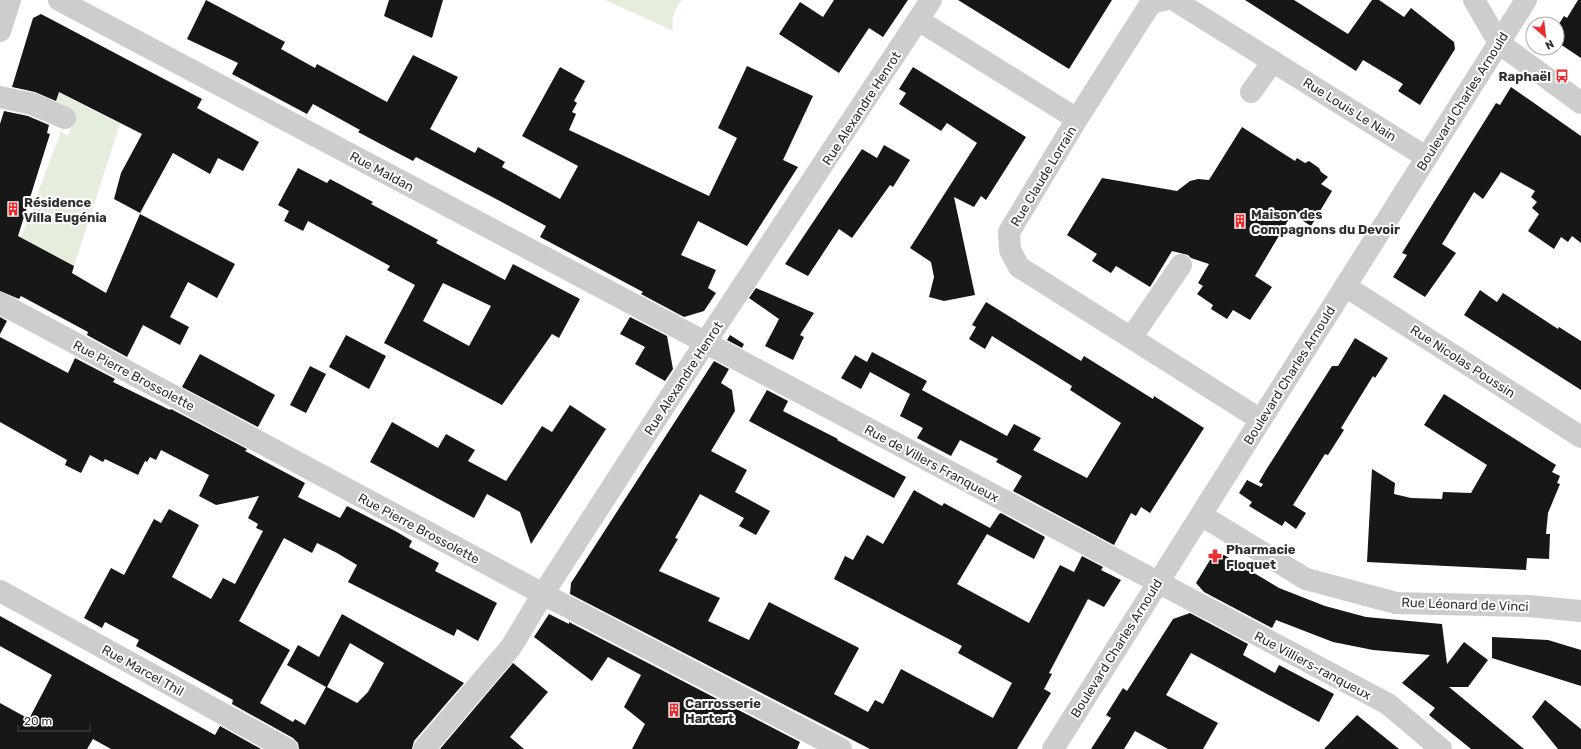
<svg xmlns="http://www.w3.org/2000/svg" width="1581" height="749" viewBox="0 0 1581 749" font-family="Rubik,sans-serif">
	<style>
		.green { fill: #e5eddd }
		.building { fill: #171717; fill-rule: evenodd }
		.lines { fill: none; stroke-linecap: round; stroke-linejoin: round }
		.minor { stroke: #cdcdcd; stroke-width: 22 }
		.labels { text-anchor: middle; stroke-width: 4; stroke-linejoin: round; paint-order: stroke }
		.poi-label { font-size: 13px; font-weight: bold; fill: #303030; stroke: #fff; text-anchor: start }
		.street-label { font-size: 13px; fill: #303030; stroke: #fff }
	</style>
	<rect width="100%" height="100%" fill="#fff"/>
	<!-- green -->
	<path class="green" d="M 605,0 L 682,0 C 674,9 671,20 673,31 Z
		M 33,79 L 120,124 L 74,266 L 21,238 L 61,131 L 68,136 L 74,118 L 65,108 L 28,91 Z"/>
	<!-- building -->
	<path class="building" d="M 206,0 L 285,42 L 281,49 L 315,68 L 317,64 L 387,102 L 413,55 L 458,77 L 430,129 L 475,153 L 478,147 L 505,162 L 502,167 L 560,199 L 578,166 L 522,136 L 560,67 L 585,81 L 574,101 L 577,103 L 572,112 L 576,114 L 569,130 L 709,196 L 737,138 L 718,128 L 747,66 L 813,96 L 783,160 L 798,167 L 747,246 L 698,221 L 681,255 L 716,270 L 708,288 L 716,293 L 704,311 L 684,317 L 641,294 L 643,292 L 540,237 L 546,226 L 498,200 L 416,157 L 413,161 L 390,149 L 358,132 L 360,130 L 313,104 L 307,114 L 232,74 L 238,63 L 187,39 Z
		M 389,0 L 443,0 L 432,38 L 384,16 Z
		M 834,0 L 908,0 L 883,37 L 869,28 L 839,73 L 779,34 L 800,2 L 823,17 Z
		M 958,0 L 1112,0 L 1069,69 Z
		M 1245,0 L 1294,0 L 1348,34 L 1372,0 L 1379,0 L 1404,17 L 1411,8 L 1454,42 L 1455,49 L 1420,105 L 1398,91 L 1403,84 L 1363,60 L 1356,71 Z
		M 1578,0 L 1581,0 L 1581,58 L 1557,42 L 1557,27 L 1564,16 L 1567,18 Z
		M 41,14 L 202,99 L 197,108 L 259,142 L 243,171 L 218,158 L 210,174 L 173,153 L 140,213 L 114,199 L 121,173 L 142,134 L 59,92 L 56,101 L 35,92 L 12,87 L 33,18 Z
		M 913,67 L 1026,137 L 986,200 L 981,196 L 974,207 L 954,197 L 975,295 L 944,301 L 929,297 L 934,277 L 931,262 L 910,248 L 977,143 L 947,123 L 941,131 L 899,104 L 906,93 L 899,89 Z
		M 1511,87 L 1581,136 L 1581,243 L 1572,236 L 1568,242 L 1561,237 L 1554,249 L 1528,231 L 1539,214 L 1532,208 L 1537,202 L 1531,197 L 1535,191 L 1501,172 L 1483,199 L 1474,192 L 1442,244 L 1456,253 L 1425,297 L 1393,277 L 1407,255 L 1402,253 L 1496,103 L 1500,105 Z
		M 4,111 L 28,116 L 49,125 L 47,133 L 50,134 L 18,236 L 74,266 L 72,273 L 106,293 L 140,214 L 235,264 L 217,298 L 188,282 L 170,317 L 189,327 L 180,345 L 143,325 L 127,357 L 87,335 L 88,332 L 21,296 L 19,299 L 0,291 L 0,124 Z
		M 1242,127 L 1295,161 L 1297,158 L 1305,163 L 1309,161 L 1319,168 L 1321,172 L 1328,177 L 1321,184 L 1332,191 L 1311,226 L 1292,214 L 1255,276 L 1272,287 L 1250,320 L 1233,310 L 1227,319 L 1211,309 L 1213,305 L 1197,294 L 1203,286 L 1198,283 L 1209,264 L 1191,258 L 1188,255 L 1172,251 L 1150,287 L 1116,266 L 1111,273 L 1092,261 L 1097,254 L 1067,235 L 1102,178 L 1177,191 L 1190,181 L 1198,179 L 1209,180 Z
		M 884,145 L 910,160 L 893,187 L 890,185 L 852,238 L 839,229 L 808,276 L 785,264 L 862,149 L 877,158 Z
		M 298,168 L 327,183 L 330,179 L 373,202 L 371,204 L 438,240 L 436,243 L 505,280 L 513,264 L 580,299 L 559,338 L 552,334 L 502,405 L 384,343 L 415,285 L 387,270 L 390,266 L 308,221 L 303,231 L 284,221 L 289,211 L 278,205 ZM 443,283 L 491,306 L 469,346 L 423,321 Z
		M 756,288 L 814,313 L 800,335 L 804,337 L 793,360 L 765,346 L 779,319 L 749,298 Z
		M 1480,290 L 1497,302 L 1503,293 L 1558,329 L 1559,327 L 1581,341 L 1581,390 L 1464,315 Z
		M 986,302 L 1081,361 L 1084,356 L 1153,399 L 1154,396 L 1204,428 L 1150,513 L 1141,507 L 1136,516 L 1131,513 L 1114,545 L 1013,491 L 1022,476 L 996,462 L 998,459 L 960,440 L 951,456 L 917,438 L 923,428 L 900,416 L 910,394 L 870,372 L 861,389 L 841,378 L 855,355 L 867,362 L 872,352 L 927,381 L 922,390 L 1007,436 L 1014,424 L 1041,438 L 1033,450 L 1087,478 L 1121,423 L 1070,390 L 1072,386 L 992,336 L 985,349 L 969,339 L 976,327 L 972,325 Z
		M 0,317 L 7,321 L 0,334 Z
		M 630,317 L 667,336 L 673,369 L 665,381 L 635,364 L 645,347 L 620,334 Z
		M 346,335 L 386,356 L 369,389 L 329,367 Z
		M 730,335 L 744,344 L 742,348 L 727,340 Z
		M 0,337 L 68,373 L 75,358 L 115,379 L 113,382 L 170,410 L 171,409 L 247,449 L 245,451 L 305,483 L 298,497 L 340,518 L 347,506 L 397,532 L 412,541 L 409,547 L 439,563 L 435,571 L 497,603 L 478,641 L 457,629 L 454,636 L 348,582 L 357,565 L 337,553 L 317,543 L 312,553 L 284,538 L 239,621 L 290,650 L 260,703 L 293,722 L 295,719 L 305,725 L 326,687 L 287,665 L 298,645 L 319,657 L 342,614 L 464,683 L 414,741 L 412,749 L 299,749 L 298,743 L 293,738 L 232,704 L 233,700 L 136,646 L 139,640 L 105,622 L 102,628 L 84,618 L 111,568 L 124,575 L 154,519 L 161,523 L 169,509 L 199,525 L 172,577 L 211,599 L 223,578 L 235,584 L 263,531 L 256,528 L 258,524 L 248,518 L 259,496 L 216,505 L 199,496 L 209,475 L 161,450 L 156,460 L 150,457 L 147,462 L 145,461 L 138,475 L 105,459 L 103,462 L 90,455 L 81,473 L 65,465 L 67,460 L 0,422 ZM 350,643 L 384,663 L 368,692 L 357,703 L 327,687 Z
		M 1355,338 L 1388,358 L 1375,378 L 1373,376 L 1341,428 L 1344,430 L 1328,455 L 1325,454 L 1293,505 L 1306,513 L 1296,529 L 1285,521 L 1282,526 L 1249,506 L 1252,502 L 1239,493 L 1247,480 L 1261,487 L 1263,484 L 1259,482 L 1266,470 L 1332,366 L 1338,366 Z
		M 200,354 L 275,395 L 258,427 L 182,387 Z
		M 714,361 L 729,369 L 721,383 L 732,390 L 735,411 L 711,451 L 747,470 L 735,492 L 770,511 L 756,535 L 739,526 L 744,518 L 700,494 L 675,538 L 678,539 L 659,571 L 720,598 L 708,621 L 749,640 L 769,602 L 859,648 L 834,694 L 868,712 L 875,700 L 883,704 L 901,669 L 993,718 L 1012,683 L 958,653 L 962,646 L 834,579 L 845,556 L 853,560 L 867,535 L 883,544 L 914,490 L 942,506 L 944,503 L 990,528 L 999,514 L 1001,513 L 1045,537 L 1034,559 L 987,534 L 957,584 L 1029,623 L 1060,565 L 1074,572 L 1082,556 L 1103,567 L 1101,570 L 1121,580 L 1104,607 L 1088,599 L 1049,673 L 1052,674 L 1044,689 L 1051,693 L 1017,749 L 870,749 L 570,594 L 571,583 Z
		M 310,366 L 326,374 L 306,413 L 290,405 Z
		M 767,390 L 788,401 L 783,411 L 838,439 L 837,440 L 906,477 L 894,498 L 749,421 Z
		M 1444,394 L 1556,465 L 1552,472 L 1560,476 L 1557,483 L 1560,484 L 1548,513 L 1546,534 L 1550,534 L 1549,559 L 1527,558 L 1526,570 L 1367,562 L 1372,469 L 1395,483 L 1394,494 L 1411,498 L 1442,499 L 1443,492 L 1471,493 L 1487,465 L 1424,425 Z
		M 570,405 L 606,429 L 531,544 L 520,512 L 487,494 L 474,518 L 370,462 L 392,422 L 438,448 L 446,434 L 475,450 L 468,461 L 506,481 L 542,426 L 552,432 Z
		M 1224,555 L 1279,588 L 1325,606 L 1366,617 L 1442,624 L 1447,664 L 1464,642 L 1488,660 L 1468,687 L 1449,687 L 1524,749 L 1471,749 L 1429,715 L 1435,708 L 1402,683 L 1430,655 L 1373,650 L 1333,642 L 1276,620 L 1272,628 L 1204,592 L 1196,583 L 1210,560 Z
		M 1190,613 L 1248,644 L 1243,655 L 1275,673 L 1279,665 L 1334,694 L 1319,722 L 1191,653 L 1166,695 L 1218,723 L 1203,749 L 1168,749 L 1135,731 L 1124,749 L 1091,749 L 1111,718 L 1106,715 L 1123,688 L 1127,691 L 1173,619 Z
		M 549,614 L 569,624 L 569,622 L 800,742 L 797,749 L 632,749 L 645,724 L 624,707 L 641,675 L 608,657 L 592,681 L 534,637 Z
		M 0,616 L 215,735 L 220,726 L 261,749 L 111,749 L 93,739 L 87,749 L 0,749 L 0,703 L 29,719 L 52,675 L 0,646 Z
		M 1492,637 L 1548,640 L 1581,650 L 1581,686 L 1492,658 Z
		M 513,663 L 548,692 L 510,737 L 524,749 L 440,749 Z
		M 1545,700 L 1581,729 L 1581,749 L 1558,749 L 1532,717 Z
		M 1357,715 L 1399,749 L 1324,749 Z"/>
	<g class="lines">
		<!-- minor -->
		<path class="minor" d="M 59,0 L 1388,704 L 1441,749
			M 1164,0 L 1151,3 L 1077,119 L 1009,232 L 1010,250 L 1019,267 L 1261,420
			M 1174,0 L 1426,157
			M 1474,0 L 1499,43 L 1581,103
			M 918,20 L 1077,119
			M 0,31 L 10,0
			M 1251,92 L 1273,61
			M 0,97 L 32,104 L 65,118
			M 1345,286 L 1581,437
			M 0,303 L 543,594 L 841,749
			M 1131,338 L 1181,265
			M 1201,515 L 1306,579 L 1396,603 L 1529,606 L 1581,611
			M 0,591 L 287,749
			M 424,749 L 511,647 L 543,594 L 705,343 L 931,0
			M 1053,749 L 1526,0"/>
	</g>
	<!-- icons -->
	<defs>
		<g id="bus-bare" transform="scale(1.08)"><path d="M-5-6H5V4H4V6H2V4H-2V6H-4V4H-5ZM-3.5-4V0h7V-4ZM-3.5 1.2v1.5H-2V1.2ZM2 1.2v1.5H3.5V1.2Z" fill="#ec2d2f" stroke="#fff" stroke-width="2.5" paint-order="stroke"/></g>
		<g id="building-bare" transform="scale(1.08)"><path d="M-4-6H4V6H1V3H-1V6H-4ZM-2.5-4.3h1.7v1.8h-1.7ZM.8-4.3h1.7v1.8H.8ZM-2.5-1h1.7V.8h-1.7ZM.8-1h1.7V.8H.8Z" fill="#ec2d2f" stroke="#fff" stroke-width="2.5" paint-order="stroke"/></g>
		<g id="pharmacy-bare" transform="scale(1.08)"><path d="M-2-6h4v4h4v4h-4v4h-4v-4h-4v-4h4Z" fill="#ec2d2f" stroke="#fff" stroke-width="2.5" paint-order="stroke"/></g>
	</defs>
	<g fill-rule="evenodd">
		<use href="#bus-bare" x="1562" y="76"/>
		<use href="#building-bare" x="13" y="209"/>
		<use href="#building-bare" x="1240" y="221"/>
		<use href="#pharmacy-bare" x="1215" y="556"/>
		<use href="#building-bare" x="674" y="710"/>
	</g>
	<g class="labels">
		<!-- poi labels -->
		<g class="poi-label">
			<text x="1551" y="81" text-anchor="end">Raphaël</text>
			<text x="24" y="207">Résidence<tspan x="24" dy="15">Villa Eugénia</tspan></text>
			<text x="1251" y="219">Maison des<tspan x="1251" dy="15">Compagnons du Devoir</tspan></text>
			<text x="1226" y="554">Pharmacie<tspan x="1226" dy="15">Floquet</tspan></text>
			<text x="685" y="708">Carrosserie<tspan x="685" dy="15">Hartert</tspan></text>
		</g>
		<!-- street labels -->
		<g class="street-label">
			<text transform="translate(1462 101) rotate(-58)" y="5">Boulevard Charles Arnould</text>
			<text transform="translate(861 108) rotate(-57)" y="5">Rue Alexandre Henrot</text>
			<text transform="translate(1350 109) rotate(32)" y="5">Rue Louis Le Nain</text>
			<text transform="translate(382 171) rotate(28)" y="5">Rue Maldan</text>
			<text transform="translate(1043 176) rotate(-59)" y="5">Rue Claude Lorrain</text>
			<text transform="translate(1463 361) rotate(33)" y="5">Rue Nicolas Poussin</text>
			<text transform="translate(134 375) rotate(28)" y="5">Rue Pierre Brossolette</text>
			<text transform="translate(1289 375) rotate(-58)" y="5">Boulevard Charles Arnould</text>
			<text transform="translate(683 378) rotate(-57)" y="5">Rue Alexandre Henrot</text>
			<text transform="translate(932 463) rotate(28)" y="5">Rue de Villers Franqueux</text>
			<text transform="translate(419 528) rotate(28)" y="5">Rue Pierre Brossolette</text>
			<text transform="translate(1465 604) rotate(2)" y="5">Rue Léonard de Vinci</text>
			<text transform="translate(1116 648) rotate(-58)" y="5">Boulevard Charles Arnould</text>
			<text transform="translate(1313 665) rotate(28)" y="5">Rue Villiers-ranqueux</text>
			<text transform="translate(143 670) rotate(29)" y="5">Rue Marcel Thil</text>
		</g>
	</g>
	<!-- north arrow -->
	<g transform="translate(1545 36) rotate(152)"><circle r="19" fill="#ffffff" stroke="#acacac"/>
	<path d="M0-3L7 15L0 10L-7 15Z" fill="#ec2d2f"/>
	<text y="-6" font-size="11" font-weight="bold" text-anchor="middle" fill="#303030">N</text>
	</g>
	<!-- scale -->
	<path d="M18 725v6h72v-6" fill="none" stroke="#303030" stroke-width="2"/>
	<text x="24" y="725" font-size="12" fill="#303030" stroke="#ffffff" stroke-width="3" paint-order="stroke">20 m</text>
</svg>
